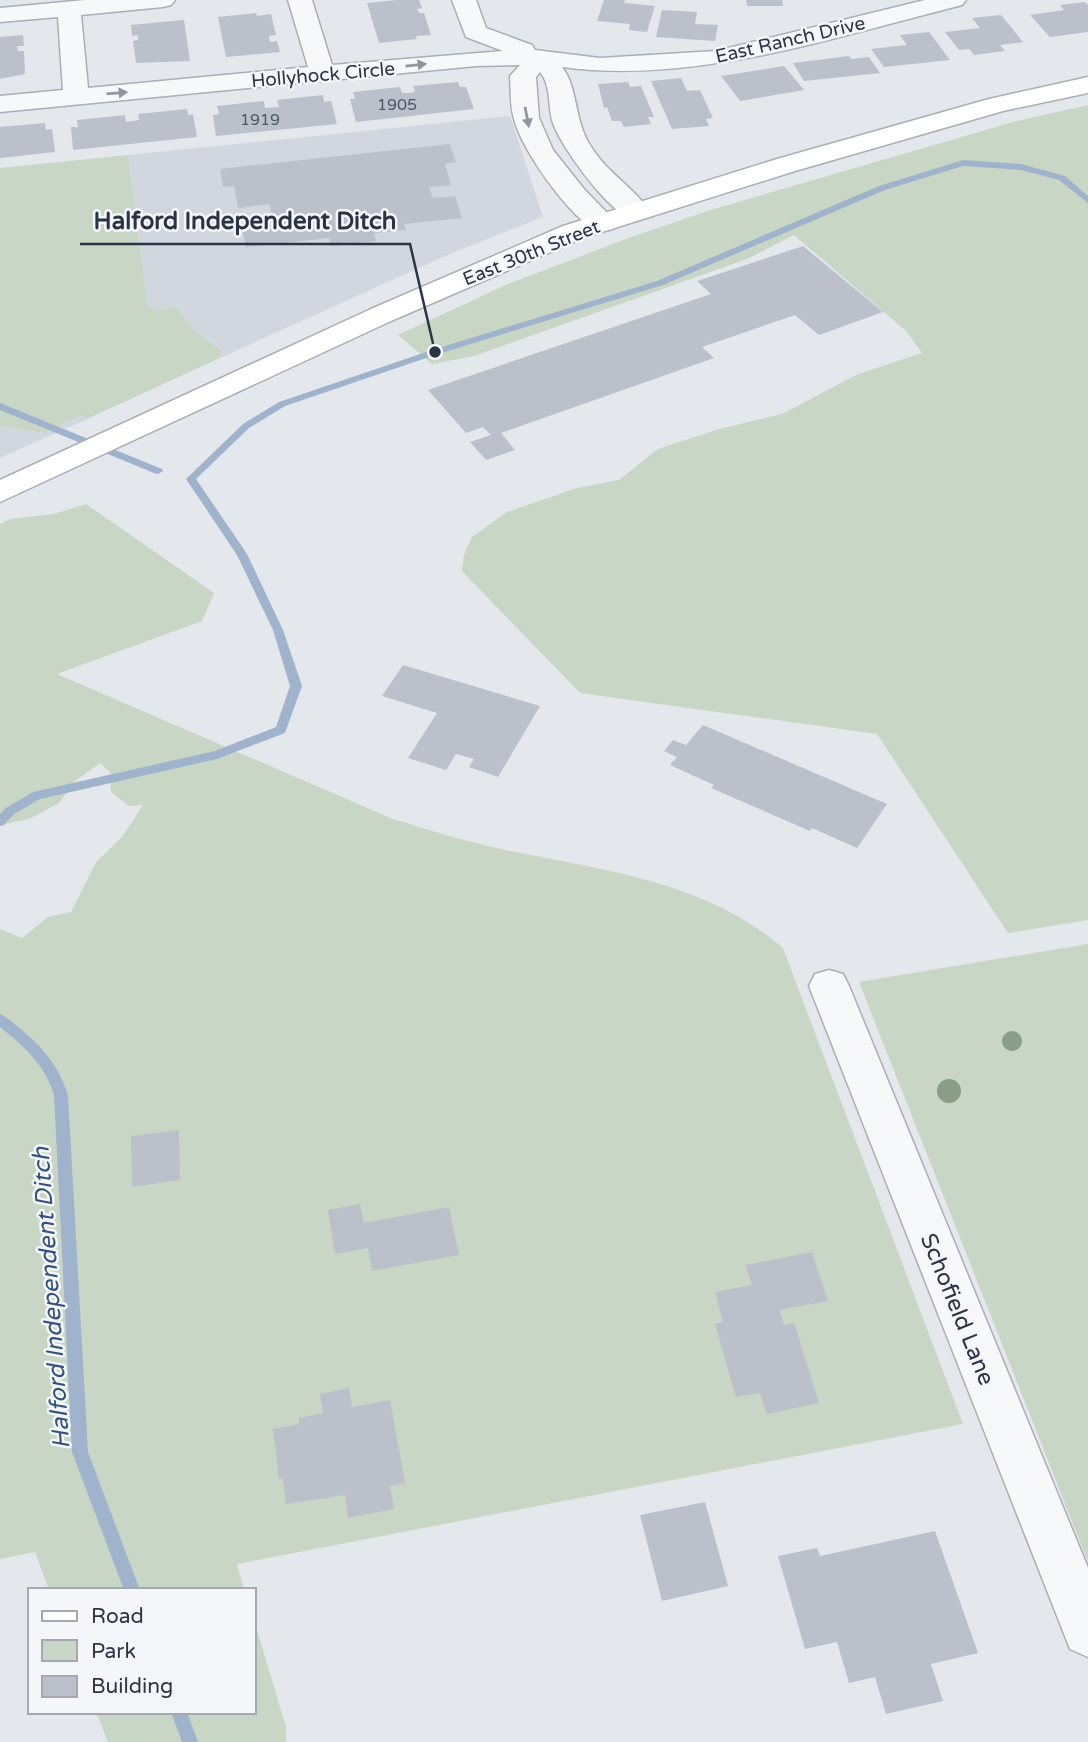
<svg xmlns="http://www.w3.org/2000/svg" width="1088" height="1742" viewBox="0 0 1088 1742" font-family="'Varela Round',sans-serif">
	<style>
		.built { fill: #d2d6de }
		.green { fill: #c9d6c5 }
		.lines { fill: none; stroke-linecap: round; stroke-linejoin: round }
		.stream { fill: #9fb4cc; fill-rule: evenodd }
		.building { fill: #bbc0ca }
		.street-casing { stroke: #a9aeb7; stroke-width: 3 }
		.secondary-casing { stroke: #a9aeb7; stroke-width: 3 }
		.street { fill: #f7f8fa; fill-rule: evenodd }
		.secondary { fill: #fff; fill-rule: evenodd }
		.tree { fill: #899d89 }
		.oneway { fill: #9196a0 }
		.labels { text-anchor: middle; stroke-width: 5; stroke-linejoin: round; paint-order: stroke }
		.far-number-label { font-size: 16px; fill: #4f5766 }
		.far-street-label { font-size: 19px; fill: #2b3445; stroke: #f4f6f9 }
		.street-label { font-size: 23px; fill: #2b3445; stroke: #f4f6f9 }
		.water-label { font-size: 24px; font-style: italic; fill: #34527a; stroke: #f4f6f9 }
		.leader { fill: none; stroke: #2b3445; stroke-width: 2.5 }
		.callout-dot { fill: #2b3445; stroke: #f4f6f9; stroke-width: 2.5 }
		.callout-label { font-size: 24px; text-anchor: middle; font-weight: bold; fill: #2b3445; stroke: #f4f6f9; stroke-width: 5; stroke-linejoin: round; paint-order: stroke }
	</style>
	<rect width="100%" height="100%" fill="#e4e7ec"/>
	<!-- built -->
	<path class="built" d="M 510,116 L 543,217 L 452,253 L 220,358 L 222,351 L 195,331 L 176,307 L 160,310 L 151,308 L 147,303 L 128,155 Z
		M 82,415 L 87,419 L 0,458 L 0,426 L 44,433 Z"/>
	<!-- green -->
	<path class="green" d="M 1088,105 L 1088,920 L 1008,933 L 877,734 L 580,693 L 462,571 L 464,555 L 472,537 L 507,512 L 577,488 L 619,480 L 658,449 L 719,429 L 782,414 L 856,375 L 922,353 L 906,331 L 794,235 L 747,259 L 474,356 L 432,364 L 398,335 L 508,284 L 634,236 L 714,209 L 1013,122 Z
		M 128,155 L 147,303 L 151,308 L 160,310 L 176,307 L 195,331 L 222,351 L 220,358 L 87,419 L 82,415 L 44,433 L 0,426 L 0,168 Z
		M 86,504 L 214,593 L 202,621 L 57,674 L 393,819 C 429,830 464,841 501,849 C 599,870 703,879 783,948 L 963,1424 L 237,1564 L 244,1590 L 49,1590 L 35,1552 L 0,1559 L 0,929 L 22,938 L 48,917 L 71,912 L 96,862 L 122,837 L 143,805 L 129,806 L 111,792 L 110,772 L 100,763 L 75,781 L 59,803 L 29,819 L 0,825 L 0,524 L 10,519 L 54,514 Z
		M 1088,944 L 1088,1562 L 859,982 Z
		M 254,1620 L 286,1727 L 286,1742 L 108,1742 L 96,1712 L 254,1712 Z"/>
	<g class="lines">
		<!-- stream -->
		<path class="stream" d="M 963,160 L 1021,164 L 1065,176 L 1088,196 L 1088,203 L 1059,180 L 1021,170 L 963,166 L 885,190 L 663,285 L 438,354 L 285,406 L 249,428 L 196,479 L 247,554 L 283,630 L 302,686 L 285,733 L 217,759 L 40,799 L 14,814 L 4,825 L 0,826 L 0,814 L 6,808 L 33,792 L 215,751 L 276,727 L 290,686 L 273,630 L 237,555 L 186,479 L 243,424 L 279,402 L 432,350 L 657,281 L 879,186 Z
			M 0,403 L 162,469 L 163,471 L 158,474 L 154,473 L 0,410 Z
			M 0,1014 C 7,1017 12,1022 18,1027 C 42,1046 59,1066 68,1095 L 88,1452 L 140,1590 L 124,1590 L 72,1452 L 54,1095 C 45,1065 24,1046 0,1027 Z
			M 171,1712 L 187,1712 L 198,1742 L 182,1742 Z"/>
	</g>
	<!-- building -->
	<path class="building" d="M 397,0 L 419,0 L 422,8 L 417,9 L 419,13 L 424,13 L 431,35 L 416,36 L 417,39 L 379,43 L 367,3 Z
		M 604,0 L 625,0 L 624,3 L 655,6 L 647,32 L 629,30 L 630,24 L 597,21 Z
		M 746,0 L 782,0 L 783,6 L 747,6 Z
		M 1085,2 L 1088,5 L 1088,32 L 1050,37 L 1030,15 L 1064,10 L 1060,5 Z
		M 662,10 L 697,12 L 695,24 L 718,25 L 715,41 L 656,37 Z
		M 256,13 L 257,16 L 271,14 L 276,35 L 269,36 L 270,42 L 277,41 L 280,52 L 226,57 L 218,17 Z
		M 1001,15 L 1023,42 L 1000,45 L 1005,51 L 974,55 L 969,49 L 959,50 L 945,32 L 980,28 L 972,18 Z
		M 184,20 L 190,61 L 136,63 L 133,41 L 138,40 L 138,35 L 132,36 L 131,25 Z
		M 929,32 L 950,60 L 884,67 L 871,49 L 907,45 L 900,35 Z
		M 23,35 L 24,46 L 17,46 L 18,51 L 24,51 L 25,74 L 0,79 L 0,37 Z
		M 849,56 L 851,59 L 869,57 L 880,73 L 804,81 L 793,63 Z
		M 784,66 L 804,90 L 740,101 L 721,76 Z
		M 681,78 L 687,91 L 700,90 L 713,118 L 706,119 L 709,126 L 672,129 L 651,81 Z
		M 458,82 L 460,87 L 466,87 L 474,109 L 356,122 L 350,99 L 355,99 L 353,92 L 400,87 L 402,93 L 409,93 L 415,92 L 413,86 Z
		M 628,82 L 630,87 L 641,86 L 654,117 L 648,117 L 651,124 L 624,127 L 621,121 L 612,121 L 607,107 L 604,108 L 598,84 Z
		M 323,95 L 324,102 L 331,101 L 337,124 L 216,136 L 213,115 L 219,114 L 217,106 L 264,101 L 265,108 L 279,107 L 277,100 Z
		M 187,109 L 188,115 L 193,114 L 197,137 L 73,150 L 71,127 L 78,127 L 77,120 L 125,115 L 126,122 L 139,120 L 138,114 Z
		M 45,123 L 46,130 L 52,129 L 55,152 L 0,158 L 0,127 Z
		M 450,144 L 456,162 L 445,164 L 451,185 L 429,187 L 433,198 L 455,196 L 462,218 L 404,224 L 406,230 L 374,233 L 376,241 L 331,246 L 329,238 L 246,247 L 241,224 L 273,221 L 270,204 L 238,208 L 234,186 L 223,187 L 220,169 Z
		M 803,246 L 883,312 L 819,335 L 795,315 L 702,347 L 714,358 L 501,433 L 515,450 L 486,460 L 470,442 L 491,435 L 483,427 L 466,433 L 428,390 L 711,294 L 697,281 Z
		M 403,665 L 540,706 L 498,777 L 469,767 L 474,759 L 456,754 L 446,770 L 408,758 L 437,713 L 382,696 Z
		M 703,725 L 887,804 L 857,848 L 812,828 L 810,831 L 711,788 L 714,785 L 670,765 L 677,757 L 664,751 L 673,740 L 686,745 Z
		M 179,1130 L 180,1180 L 132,1187 L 131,1136 Z
		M 360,1204 L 364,1223 L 449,1207 L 459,1255 L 372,1271 L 368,1248 L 335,1254 L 328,1210 Z
		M 812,1252 L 828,1301 L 779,1310 L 784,1325 L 794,1323 L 819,1403 L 767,1414 L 760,1393 L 736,1397 L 715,1324 L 723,1322 L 715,1292 L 752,1285 L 745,1265 Z
		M 349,1388 L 352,1407 L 390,1400 L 405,1483 L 390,1486 L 394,1509 L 348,1518 L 345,1495 L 286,1504 L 283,1479 L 279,1479 L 273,1429 L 299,1424 L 299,1418 L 323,1413 L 320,1394 Z
		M 705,1502 L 728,1586 L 662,1601 L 640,1515 Z
		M 935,1531 L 978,1653 L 931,1664 L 943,1701 L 886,1714 L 875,1677 L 849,1683 L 837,1642 L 805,1649 L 778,1556 L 817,1548 L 820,1556 Z"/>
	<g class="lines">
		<!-- street casing -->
		<g class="street-casing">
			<path id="street" d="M 85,0 L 175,0 L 171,5 L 163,7 L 81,15 L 88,88 L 308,67 L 288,0 L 312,0 L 332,65 L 503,51 L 466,37 L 452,0 L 476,0 L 486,28 L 532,45 L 535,50 L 600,58 L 716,51 L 925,0 L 966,0 L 962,5 C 835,37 694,85 562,67 C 578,87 574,120 590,145 C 605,171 633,187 650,211 L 646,217 C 640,218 636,220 630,218 C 607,210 558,143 552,120 C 548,104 551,85 540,72 L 536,77 L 539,118 L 553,150 L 584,189 L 617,223 L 613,229 C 605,231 599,232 592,228 C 565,210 522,150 514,119 C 510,106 511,90 510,76 L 520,65 L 476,66 L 0,112 L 0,96 L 63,90 L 58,17 L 0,22 L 0,8 Z
				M 829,970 L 843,974 L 849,986 L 1088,1568 L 1088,1657 L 1070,1649 L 809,986 L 815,974 Z"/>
		</g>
		<!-- secondary casing -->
		<g class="secondary-casing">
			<path id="secondary" d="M 1088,77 L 1088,93 L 1003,111 L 795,171 L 583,238 L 391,321 L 0,502 L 0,480 L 371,309 L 563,226 L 777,159 L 989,99 Z"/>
		</g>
		<!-- street -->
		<use href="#street" class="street"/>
		<!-- secondary -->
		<use href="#secondary" class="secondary"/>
	</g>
	<!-- trees -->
	<g class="tree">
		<circle cx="1012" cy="1041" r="10"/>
		<circle cx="949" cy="1091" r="12"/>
	</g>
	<!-- one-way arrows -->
	<defs><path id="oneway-solid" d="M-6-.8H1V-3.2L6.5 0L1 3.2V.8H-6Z" transform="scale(1.75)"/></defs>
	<g class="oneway">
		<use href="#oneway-solid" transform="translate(416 65) rotate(-6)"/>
		<use href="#oneway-solid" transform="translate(117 93) rotate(-5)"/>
		<use href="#oneway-solid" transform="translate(527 117) rotate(79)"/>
	</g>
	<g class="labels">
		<!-- far-number labels -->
		<g class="far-number-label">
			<text x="397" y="110">1905</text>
			<text x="260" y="125">1919</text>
		</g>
		<!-- far-street labels -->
		<g class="far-street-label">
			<text transform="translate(790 39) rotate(-13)" y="7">East Ranch Drive</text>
			<text transform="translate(323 74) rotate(-5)" y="7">Hollyhock Circle</text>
			<text transform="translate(531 252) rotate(-22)" y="7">East 30th Street</text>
		</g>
		<!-- street labels -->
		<g class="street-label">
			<text transform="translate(958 1309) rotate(68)" y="8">Schofield Lane</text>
		</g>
		<!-- water labels -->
		<g class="water-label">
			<text transform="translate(51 1298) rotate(-94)" y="8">Halford Independent Ditch</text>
		</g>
	</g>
	<!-- callouts -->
	<path class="leader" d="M435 352L410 244H80"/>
	<circle class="callout-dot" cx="435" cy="352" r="7"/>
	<g class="callout-label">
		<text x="245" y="229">Halford Independent Ditch</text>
	</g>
	<!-- legend -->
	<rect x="28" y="1588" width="228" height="126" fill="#f4f6f9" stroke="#a4a8b1" stroke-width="2"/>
	<rect x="42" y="1611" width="35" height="10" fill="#ffffff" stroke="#a4a8b1" stroke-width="2"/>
	<text x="91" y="1623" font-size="21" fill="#2b3445">Road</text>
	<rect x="42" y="1640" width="35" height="21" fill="#c9d6c5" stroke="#a4a8b1" stroke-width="2"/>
	<text x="91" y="1658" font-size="21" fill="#2b3445">Park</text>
	<rect x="42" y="1676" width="35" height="21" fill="#bbc0ca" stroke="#a4a8b1" stroke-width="2"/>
	<text x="91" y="1693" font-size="21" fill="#2b3445">Building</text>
</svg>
